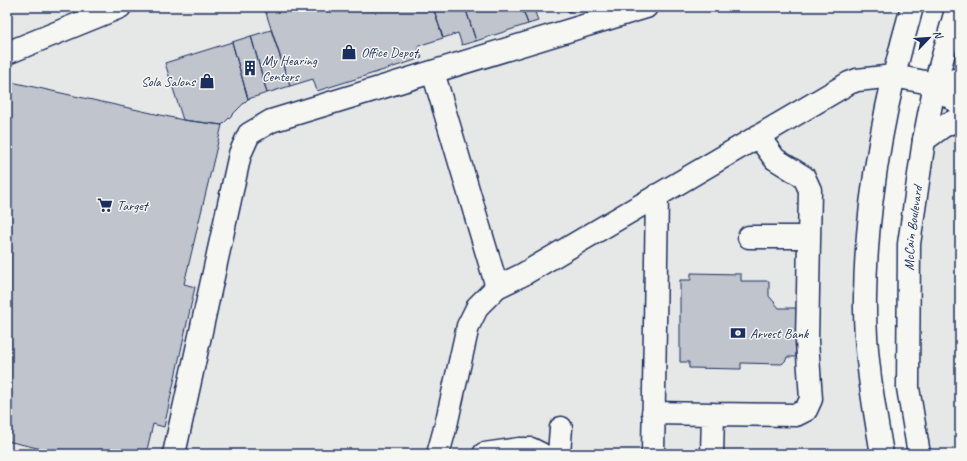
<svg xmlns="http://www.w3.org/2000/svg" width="967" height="461" viewBox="0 0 967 461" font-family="Caveat,sans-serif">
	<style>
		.built { fill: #e6e7e7 }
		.building { fill: #c0c4cd; stroke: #1b2f5e }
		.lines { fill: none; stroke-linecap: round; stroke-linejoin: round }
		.minor-casing { stroke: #1b2f5e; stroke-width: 25 }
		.major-casing { stroke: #1b2f5e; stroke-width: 25 }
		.minor { stroke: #f6f6f2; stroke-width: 22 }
		.major { stroke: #f6f6f2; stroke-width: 22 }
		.labels { text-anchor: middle; stroke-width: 3; stroke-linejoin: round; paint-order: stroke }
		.poi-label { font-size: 14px; fill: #1b2f5e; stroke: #f6f6f2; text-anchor: start }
		.street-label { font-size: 14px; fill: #1b2f5e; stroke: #f6f6f2 }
	</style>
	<rect width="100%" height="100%" fill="#f6f6f2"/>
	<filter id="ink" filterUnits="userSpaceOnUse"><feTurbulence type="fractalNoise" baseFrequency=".025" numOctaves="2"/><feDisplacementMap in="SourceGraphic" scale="8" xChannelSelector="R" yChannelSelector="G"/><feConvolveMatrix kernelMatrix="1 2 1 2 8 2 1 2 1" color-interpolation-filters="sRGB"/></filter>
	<g filter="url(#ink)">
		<!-- built -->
		<path class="built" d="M 7,7 L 916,7 L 883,124 L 865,298 L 882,454 L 7,454 Z
			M 960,7 L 960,454 L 919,454 L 909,244 Z"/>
		<!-- building -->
		<path class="building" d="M 264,7 L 433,7 L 443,38 L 418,46 L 422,58 L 317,91 L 313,79 L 290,86 Z
			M 433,7 L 465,7 L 476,41 L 462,45 L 458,33 L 443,38 Z
			M 465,7 L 522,7 L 528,24 L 476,41 Z
			M 522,7 L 547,7 L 548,8 L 535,12 L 538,21 L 528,24 Z
			M 567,7 L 584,7 L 568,12 Z
			M 271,30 L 290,86 L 267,93 L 251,36 Z
			M 251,36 L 267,93 L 248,99 L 232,42 Z
			M 232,42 L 248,99 L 222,125 L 183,120 L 165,63 Z
			M 7,81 L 183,120 L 222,125 L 184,284 L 195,287 L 164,427 L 153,424 L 146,454 L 45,454 L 46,450 L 7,441 Z
			M 691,273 L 741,274 L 741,281 L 769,281 L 769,296 L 779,308 L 797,308 L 796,357 L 787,357 L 786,360 L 782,364 L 741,363 L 741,369 L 689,368 L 689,362 L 680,362 L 680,280 L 691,280 Z"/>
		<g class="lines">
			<!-- minor casing -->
			<g class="minor-casing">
				<path id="minor" d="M 7,53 L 120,7
					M 433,72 L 497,287
					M 935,84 L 954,100 L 960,103
					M 924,140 L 942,127 L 960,118
					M 749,237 L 809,237
					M 653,413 L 713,414 L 712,454
					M 713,414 L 796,415 L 806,410 L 811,399 L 807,341 L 810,190 L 804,177 L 775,159 L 758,136
					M 174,454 L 240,154 L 249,134 L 271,121 L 646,7
					M 438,454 L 446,425 L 468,326 L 478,306 L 497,287 L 522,275 L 849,83 L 857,80 L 894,76 L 935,84 L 960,79
					M 484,454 L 519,449 L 531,449 L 541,454
					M 559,454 L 561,428
					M 653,454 L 657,195"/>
			</g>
			<!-- major casing -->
			<g class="major-casing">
				<g id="major">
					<path d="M 882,454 C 873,402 864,350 865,297 C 866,199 885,101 912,7"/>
					<path id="s1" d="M 919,454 L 908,388 L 909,244 L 924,140 L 935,84 L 957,7"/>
				</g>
			</g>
			<!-- minor -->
			<use href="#minor" class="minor"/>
			<!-- major -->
			<use href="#major" class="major"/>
		</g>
	</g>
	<!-- icons -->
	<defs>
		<g id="shop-bare" transform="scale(1.2)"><path d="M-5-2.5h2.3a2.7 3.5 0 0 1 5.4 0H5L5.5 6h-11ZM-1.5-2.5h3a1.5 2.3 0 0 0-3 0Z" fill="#1b2f5e" stroke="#f6f6f2" stroke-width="2.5" paint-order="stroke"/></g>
		<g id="building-bare" transform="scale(1.2)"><path d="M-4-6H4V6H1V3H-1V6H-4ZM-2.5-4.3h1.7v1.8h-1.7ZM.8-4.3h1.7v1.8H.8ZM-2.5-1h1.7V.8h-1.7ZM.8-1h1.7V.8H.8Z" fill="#1b2f5e" stroke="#f6f6f2" stroke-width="2.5" paint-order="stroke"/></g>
		<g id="supermarket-bare" transform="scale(1.2)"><path d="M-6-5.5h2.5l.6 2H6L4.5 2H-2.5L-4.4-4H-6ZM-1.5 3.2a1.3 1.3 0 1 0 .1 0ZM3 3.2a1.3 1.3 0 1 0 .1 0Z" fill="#1b2f5e" stroke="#f6f6f2" stroke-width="2.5" paint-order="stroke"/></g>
		<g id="bank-bare" transform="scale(1.2)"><path d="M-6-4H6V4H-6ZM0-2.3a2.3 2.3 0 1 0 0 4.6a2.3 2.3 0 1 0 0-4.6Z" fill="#1b2f5e" stroke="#f6f6f2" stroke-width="2.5" paint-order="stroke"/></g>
	</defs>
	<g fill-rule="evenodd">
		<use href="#shop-bare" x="349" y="52"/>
		<use href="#building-bare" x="250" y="68"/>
		<use href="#shop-bare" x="207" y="81"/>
		<use href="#supermarket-bare" x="105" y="205"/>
		<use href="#bank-bare" x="738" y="333"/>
	</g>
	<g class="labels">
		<!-- poi labels -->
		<g class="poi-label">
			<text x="361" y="57">Office Depot</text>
			<text x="262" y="65">My Hearing<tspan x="262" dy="16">Centers</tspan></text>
			<text x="195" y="86" text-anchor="end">Sola Salons</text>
			<text x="117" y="210">Target</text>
			<text x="750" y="338">Arvest Bank</text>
		</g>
		<!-- street labels -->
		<g class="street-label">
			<text dy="5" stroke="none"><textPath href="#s1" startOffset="227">McCain Boulevard</textPath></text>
		</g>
	</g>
	<!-- margin -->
	<rect width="967" height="461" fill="none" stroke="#f6f6f2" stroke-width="24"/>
	<rect x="12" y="12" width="943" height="437" fill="none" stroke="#1b2f5e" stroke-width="1.5" filter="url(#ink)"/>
	<!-- north arrow -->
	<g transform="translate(929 38) rotate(65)" stroke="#f6f6f2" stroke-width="3" paint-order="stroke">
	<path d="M0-3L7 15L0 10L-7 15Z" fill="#1b2f5e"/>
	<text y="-6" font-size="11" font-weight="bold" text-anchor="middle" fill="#1b2f5e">N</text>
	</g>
</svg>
